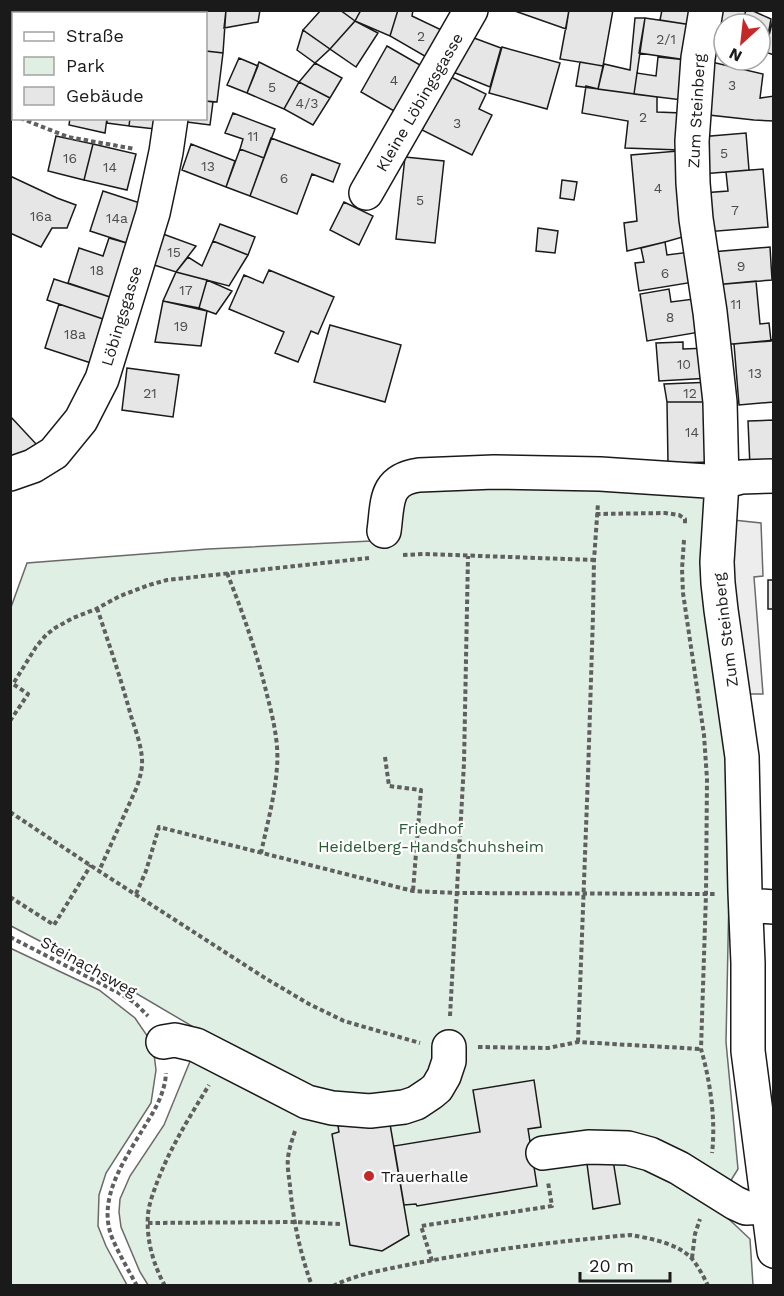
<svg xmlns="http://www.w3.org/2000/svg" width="784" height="1296" viewBox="0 0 784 1296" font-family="'Work Sans',sans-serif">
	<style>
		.green { fill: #e0efe3; stroke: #6a6a6a; stroke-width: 1.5 }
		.parking { fill: #ededed; stroke: #6a6a6a; stroke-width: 1.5 }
		.building { fill: #e6e6e6; stroke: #1a1a1a; stroke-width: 1.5 }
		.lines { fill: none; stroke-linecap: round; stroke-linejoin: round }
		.minor-casing { stroke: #1a1a1a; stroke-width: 36 }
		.path { stroke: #5f5f5f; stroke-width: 4; stroke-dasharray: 4.5 3; stroke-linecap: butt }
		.minor { stroke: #fff; stroke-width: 33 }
		.poi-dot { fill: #c62828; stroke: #fff; stroke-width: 2 }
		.labels { text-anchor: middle; stroke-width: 4.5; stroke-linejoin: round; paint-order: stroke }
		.number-label { font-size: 14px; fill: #4d4d4d }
		.street-label { font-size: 16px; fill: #1a1a1a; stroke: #fff }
		.park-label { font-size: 16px; fill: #2b5a34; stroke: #fff }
		.poi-label { font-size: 16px; fill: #1a1a1a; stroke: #fff; text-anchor: start }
	</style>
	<rect width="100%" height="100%" fill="#fff"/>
	<!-- green -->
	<path class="green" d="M 404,487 L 708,489 L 726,712 L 729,894 L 726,1042 L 738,1169 L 715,1206 L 750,1239 L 753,1285 L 148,1285 L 140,1272 L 121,1227 L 119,1212 L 120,1199 L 130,1176 L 164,1125 L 202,1032 L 105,975 L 11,926 L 10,610 L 27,563 L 208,549 L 391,540 Z
		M 10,948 L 99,990 L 135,1018 L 148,1037 L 154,1054 L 156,1070 L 151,1103 L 106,1173 L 99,1195 L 98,1226 L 106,1246 L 127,1285 L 11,1285 Z"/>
	<!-- parking -->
	<path class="parking" d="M 733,520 L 761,523 L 763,576 L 754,577 L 763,694 L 739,694 L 727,583 Z"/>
	<!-- building -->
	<path class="building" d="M 10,10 L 25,10 L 24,14 L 14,14 L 14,38 L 10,37 Z
		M 35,10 L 97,10 L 107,14 L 34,14 Z
		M 191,10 L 226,10 L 223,53 L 206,51 L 206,14 L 191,14 Z
		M 226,10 L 260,10 L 258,22 L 224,28 Z
		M 321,10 L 340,10 L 355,21 L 330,49 L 303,30 Z
		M 340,10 L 361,10 L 355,21 Z
		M 361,10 L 398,10 L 390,36 L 355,21 Z
		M 398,10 L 413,10 L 412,16 L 452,35 L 435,62 L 390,36 Z
		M 512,10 L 569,10 L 566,29 Z
		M 569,10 L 613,10 L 603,66 L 560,59 Z
		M 662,10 L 694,10 L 692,25 L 660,20 Z
		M 710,10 L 746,10 L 742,24 L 724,24 L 724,41 L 705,35 Z
		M 746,10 L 751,10 L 771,19 L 765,52 L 760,51 L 760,24 L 742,24 Z
		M 774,15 L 774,55 L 765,52 Z
		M 635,18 L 645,18 L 634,94 L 598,89 L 604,64 L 630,70 Z
		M 645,18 L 692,25 L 687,60 L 639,53 Z
		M 355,21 L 378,33 L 356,67 L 330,49 Z
		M 303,30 L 330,49 L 315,63 L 297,50 Z
		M 466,35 L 501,48 L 490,87 L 448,70 Z
		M 387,46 L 427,69 L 401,115 L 361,92 Z
		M 502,47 L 560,63 L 547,109 L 489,93 Z
		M 206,51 L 223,53 L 217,102 L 206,101 Z
		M 658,57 L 687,60 L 682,100 L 634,94 L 637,73 L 656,76 Z
		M 239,58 L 258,66 L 247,93 L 227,85 Z
		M 703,60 L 763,74 L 760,98 L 774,96 L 774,121 L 754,120 L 700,114 Z
		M 259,62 L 299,82 L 284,109 L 247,93 Z
		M 580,62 L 603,66 L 598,89 L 576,86 Z
		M 315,63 L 342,78 L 330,98 L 299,82 Z
		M 449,76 L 486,94 L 479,109 L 492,115 L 472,155 L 422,130 Z
		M 299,82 L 330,98 L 313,125 L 284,109 Z
		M 586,86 L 598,89 L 657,97 L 657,112 L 682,113 L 680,150 L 625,148 L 628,121 L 582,113 Z
		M 206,101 L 213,102 L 210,125 L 179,121 L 179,118 L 206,118 Z
		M 233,113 L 275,129 L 264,158 L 240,149 L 243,139 L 225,133 Z
		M 70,118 L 107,118 L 105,133 L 69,125 Z
		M 107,118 L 130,118 L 129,126 L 107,123 Z
		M 130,118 L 165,118 L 164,130 L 129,126 Z
		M 746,133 L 749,170 L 702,174 L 699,137 Z
		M 56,136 L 93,144 L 84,180 L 48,171 Z
		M 271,138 L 340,164 L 333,182 L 312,174 L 297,214 L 250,196 Z
		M 93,144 L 136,154 L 127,190 L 84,180 Z
		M 191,144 L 235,161 L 226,187 L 182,170 Z
		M 240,149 L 264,158 L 250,196 L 226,187 Z
		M 678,151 L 686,236 L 665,242 L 627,251 L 624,223 L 637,221 L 631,155 Z
		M 405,157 L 444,161 L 435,243 L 396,239 Z
		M 763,169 L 768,227 L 705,232 L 702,193 L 728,191 L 726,172 Z
		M 10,176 L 57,198 L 76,205 L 67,228 L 52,228 L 41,247 L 10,233 Z
		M 562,180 L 577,182 L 574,200 L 560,198 Z
		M 103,191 L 143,204 L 130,244 L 90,231 Z
		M 344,202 L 373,216 L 359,245 L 330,230 Z
		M 220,224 L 255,237 L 248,255 L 213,241 Z
		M 538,228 L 558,231 L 555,253 L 536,251 Z
		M 163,234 L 196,246 L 176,272 L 151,264 Z
		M 109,238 L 130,244 L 113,298 L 68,283 L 79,248 L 103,256 Z
		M 213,241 L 248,255 L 229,286 L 176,272 L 188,257 L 202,266 Z
		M 665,242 L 667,255 L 690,252 L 694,282 L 639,291 L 635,263 L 644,262 L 641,248 Z
		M 770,247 L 772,280 L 714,285 L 711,252 Z
		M 269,270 L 334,297 L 318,334 L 311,331 L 298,362 L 275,353 L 284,332 L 229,309 L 244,275 L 263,283 Z
		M 176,272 L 207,280 L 199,308 L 163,301 Z
		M 54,279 L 113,298 L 106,320 L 47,300 Z
		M 207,280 L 232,291 L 216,314 L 199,308 Z
		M 756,281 L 760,324 L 769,323 L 771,341 L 719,345 L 714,285 Z
		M 669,289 L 671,302 L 694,299 L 700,332 L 647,341 L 640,294 Z
		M 163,301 L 207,311 L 201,346 L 155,342 Z
		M 59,304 L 106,320 L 91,363 L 45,348 Z
		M 330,325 L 401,345 L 385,402 L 314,382 Z
		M 774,340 L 774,402 L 739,405 L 734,344 Z
		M 683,342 L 683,349 L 709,348 L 711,378 L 659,381 L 656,343 Z
		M 127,368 L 179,375 L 173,417 L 122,410 Z
		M 713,382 L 715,402 L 667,402 L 664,384 Z
		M 667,402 L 715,402 L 716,462 L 668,463 Z
		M 10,416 L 38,446 L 10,464 Z
		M 774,420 L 774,465 L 750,467 L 748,421 Z
		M 768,580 L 774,580 L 774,609 L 768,609 Z
		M 534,1080 L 541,1127 L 528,1129 L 537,1186 L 417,1206 L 416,1204 L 404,1205 L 394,1146 L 480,1132 L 473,1090 Z
		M 382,1119 L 390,1124 L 409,1235 L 382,1251 L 350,1245 L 332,1134 L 339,1132 L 338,1126 Z
		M 613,1160 L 620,1204 L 593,1209 L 587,1164 Z"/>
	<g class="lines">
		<!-- minor casing -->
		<g class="minor-casing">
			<path id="minor" d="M 706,10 L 698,58 L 692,141 L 693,183 L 696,219 L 710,312 L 720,402 L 722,482 L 717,562 L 718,583 L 721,610 L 742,757 L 745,892 L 748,963 L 748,1051 L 774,1251
				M 181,14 L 182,10
				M 366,193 L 471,10
				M 10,474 L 33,466 L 54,453 L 81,420 L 102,379 L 153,213 L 166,152 L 171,118
				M 384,531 C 388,502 384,480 419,475 L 494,472 L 600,474 L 722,482 L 741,477 L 774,476
				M 746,905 L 774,907
				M 163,1042 L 175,1040 L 196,1045 L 307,1102 L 332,1108 L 370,1111 L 404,1107 L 416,1103 L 431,1093 L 437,1088 L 444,1076 L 449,1061 L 449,1047
				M 543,1153 L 588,1147 L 628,1148 L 650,1154 L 679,1168 L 735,1203 L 746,1208 L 768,1207"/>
		</g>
		<!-- path -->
		<path class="path" d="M 10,115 L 14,116
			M 20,118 L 68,137 L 135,149
			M 596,514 L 665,513 L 679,515 L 685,519 L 685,524
			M 684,540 L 682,569 L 683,593 L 704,735 L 707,779 L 706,894 L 701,1049 C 710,1080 716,1120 712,1153
			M 403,555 L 425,554 L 594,560
			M 227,573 C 243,613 257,653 267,695 C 273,718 279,743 277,767 C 275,796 267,825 261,853
			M 97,608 C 109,644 121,679 131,716 C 136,732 143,749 142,766 C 141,774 139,781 136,789 L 99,871
			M 10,721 L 28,694 L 13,684 L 36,647 L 46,635 L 55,628 L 73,618 L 96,609 L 120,596 L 149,585 L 167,580 L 369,558
			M 385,757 L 389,786 L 421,790 L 413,891
			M 10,812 L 99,871 L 265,978 L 309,1004 L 344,1021 L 420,1043
			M 136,894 L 146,871 L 159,827 L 413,891 L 456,893 L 716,894
			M 10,897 L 54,925 L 91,865
			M 10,937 L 119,993 L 135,1003 L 148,1016
			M 450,1016 L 464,763 L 468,556
			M 578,1042 L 588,775 L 593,615 L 594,560 L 598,503
			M 478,1047 L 548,1048 L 578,1042 L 701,1049
			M 295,1131 C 292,1140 289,1149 288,1158 C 287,1167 289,1177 290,1186 C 293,1220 300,1253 312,1286
			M 148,1223 L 295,1222 L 341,1224
			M 692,1258 L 695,1234 L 700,1219
			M 432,1261 L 421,1226 L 552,1206 L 548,1182
			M 137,1286 C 129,1271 120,1256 113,1240 C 95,1199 126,1158 146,1124 C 156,1108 165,1092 166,1073
			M 165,1286 C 153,1264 146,1239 148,1214 C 149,1205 152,1196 155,1188 C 168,1151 189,1118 209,1085
			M 333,1286 C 359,1273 389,1269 417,1263 C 487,1250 559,1241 630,1235 C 650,1238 680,1244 693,1260 C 699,1268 704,1277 708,1286"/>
		<!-- minor -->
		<use href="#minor" class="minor"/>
	</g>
	<!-- markers -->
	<circle class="poi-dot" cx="369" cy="1176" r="6"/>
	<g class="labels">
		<!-- number labels -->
		<g class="number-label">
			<text x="421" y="41">2</text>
			<text x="666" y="44">2/1</text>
			<text x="394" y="85">4</text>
			<text x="732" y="90">3</text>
			<text x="272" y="92">5</text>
			<text x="307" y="108">4/3</text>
			<text x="643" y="122">2</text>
			<text x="457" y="128">3</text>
			<text x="253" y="141">11</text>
			<text x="724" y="158">5</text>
			<text x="70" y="163">16</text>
			<text x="208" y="171">13</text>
			<text x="110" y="172">14</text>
			<text x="284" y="183">6</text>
			<text x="658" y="193">4</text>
			<text x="420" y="205">5</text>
			<text x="735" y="215">7</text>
			<text x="41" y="221">16a</text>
			<text x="117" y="223">14a</text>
			<text x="174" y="257">15</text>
			<text x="741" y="271">9</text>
			<text x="97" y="275">18</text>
			<text x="665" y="278">6</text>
			<text x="186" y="295">17</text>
			<text x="736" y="309">11</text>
			<text x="670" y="322">8</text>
			<text x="181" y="331">19</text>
			<text x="75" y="339">18a</text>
			<text x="684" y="369">10</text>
			<text x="755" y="378">13</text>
			<text x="150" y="398">21</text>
			<text x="690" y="398">12</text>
			<text x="692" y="437">14</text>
		</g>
		<!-- street labels -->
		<g class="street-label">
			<text transform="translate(419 102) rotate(-60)" y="6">Kleine Löbingsgasse</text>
			<text transform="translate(696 111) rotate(-87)" y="6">Zum Steinberg</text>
			<text transform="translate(121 316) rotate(-73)" y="6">Löbingsgasse</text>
			<text transform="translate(725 630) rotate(-97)" y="6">Zum Steinberg</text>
			<text transform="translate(89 966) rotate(29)" y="6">Steinachsweg</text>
		</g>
		<!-- park labels -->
		<g class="park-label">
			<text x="431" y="834">Friedhof<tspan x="431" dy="18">Heidelberg-Handschuhsheim</tspan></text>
		</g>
		<!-- poi labels -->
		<g class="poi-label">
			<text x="381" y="1182">Trauerhalle</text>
		</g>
	</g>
	<!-- border -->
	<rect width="784" height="1296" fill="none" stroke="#1a1a1a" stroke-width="24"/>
	<!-- legend -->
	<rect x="12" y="12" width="195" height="108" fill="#ffffff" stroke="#a3a3a3" stroke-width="1.5"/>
	<rect x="24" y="32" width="30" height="9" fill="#ffffff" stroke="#a3a3a3" stroke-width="1.5"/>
	<text x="66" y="42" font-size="18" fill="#1a1a1a">Straße</text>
	<rect x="24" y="57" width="30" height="18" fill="#e0efe3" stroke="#a3a3a3" stroke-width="1.5"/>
	<text x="66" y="72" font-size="18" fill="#1a1a1a">Park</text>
	<rect x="24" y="87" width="30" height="18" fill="#e6e6e6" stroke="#a3a3a3" stroke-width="1.5"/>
	<text x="66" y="102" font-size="18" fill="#1a1a1a">Gebäude</text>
	<!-- north arrow -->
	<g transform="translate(742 42) rotate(207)"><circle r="28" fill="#ffffff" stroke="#a3a3a3" stroke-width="1.5"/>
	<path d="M0-4.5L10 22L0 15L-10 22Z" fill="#c62828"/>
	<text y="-9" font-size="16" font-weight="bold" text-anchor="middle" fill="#1a1a1a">N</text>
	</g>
	<!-- scale -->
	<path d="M580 1272v9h90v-9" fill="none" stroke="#1a1a1a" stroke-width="3"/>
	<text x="589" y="1272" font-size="18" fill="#1a1a1a" stroke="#ffffff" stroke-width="4.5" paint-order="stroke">20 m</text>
</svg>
